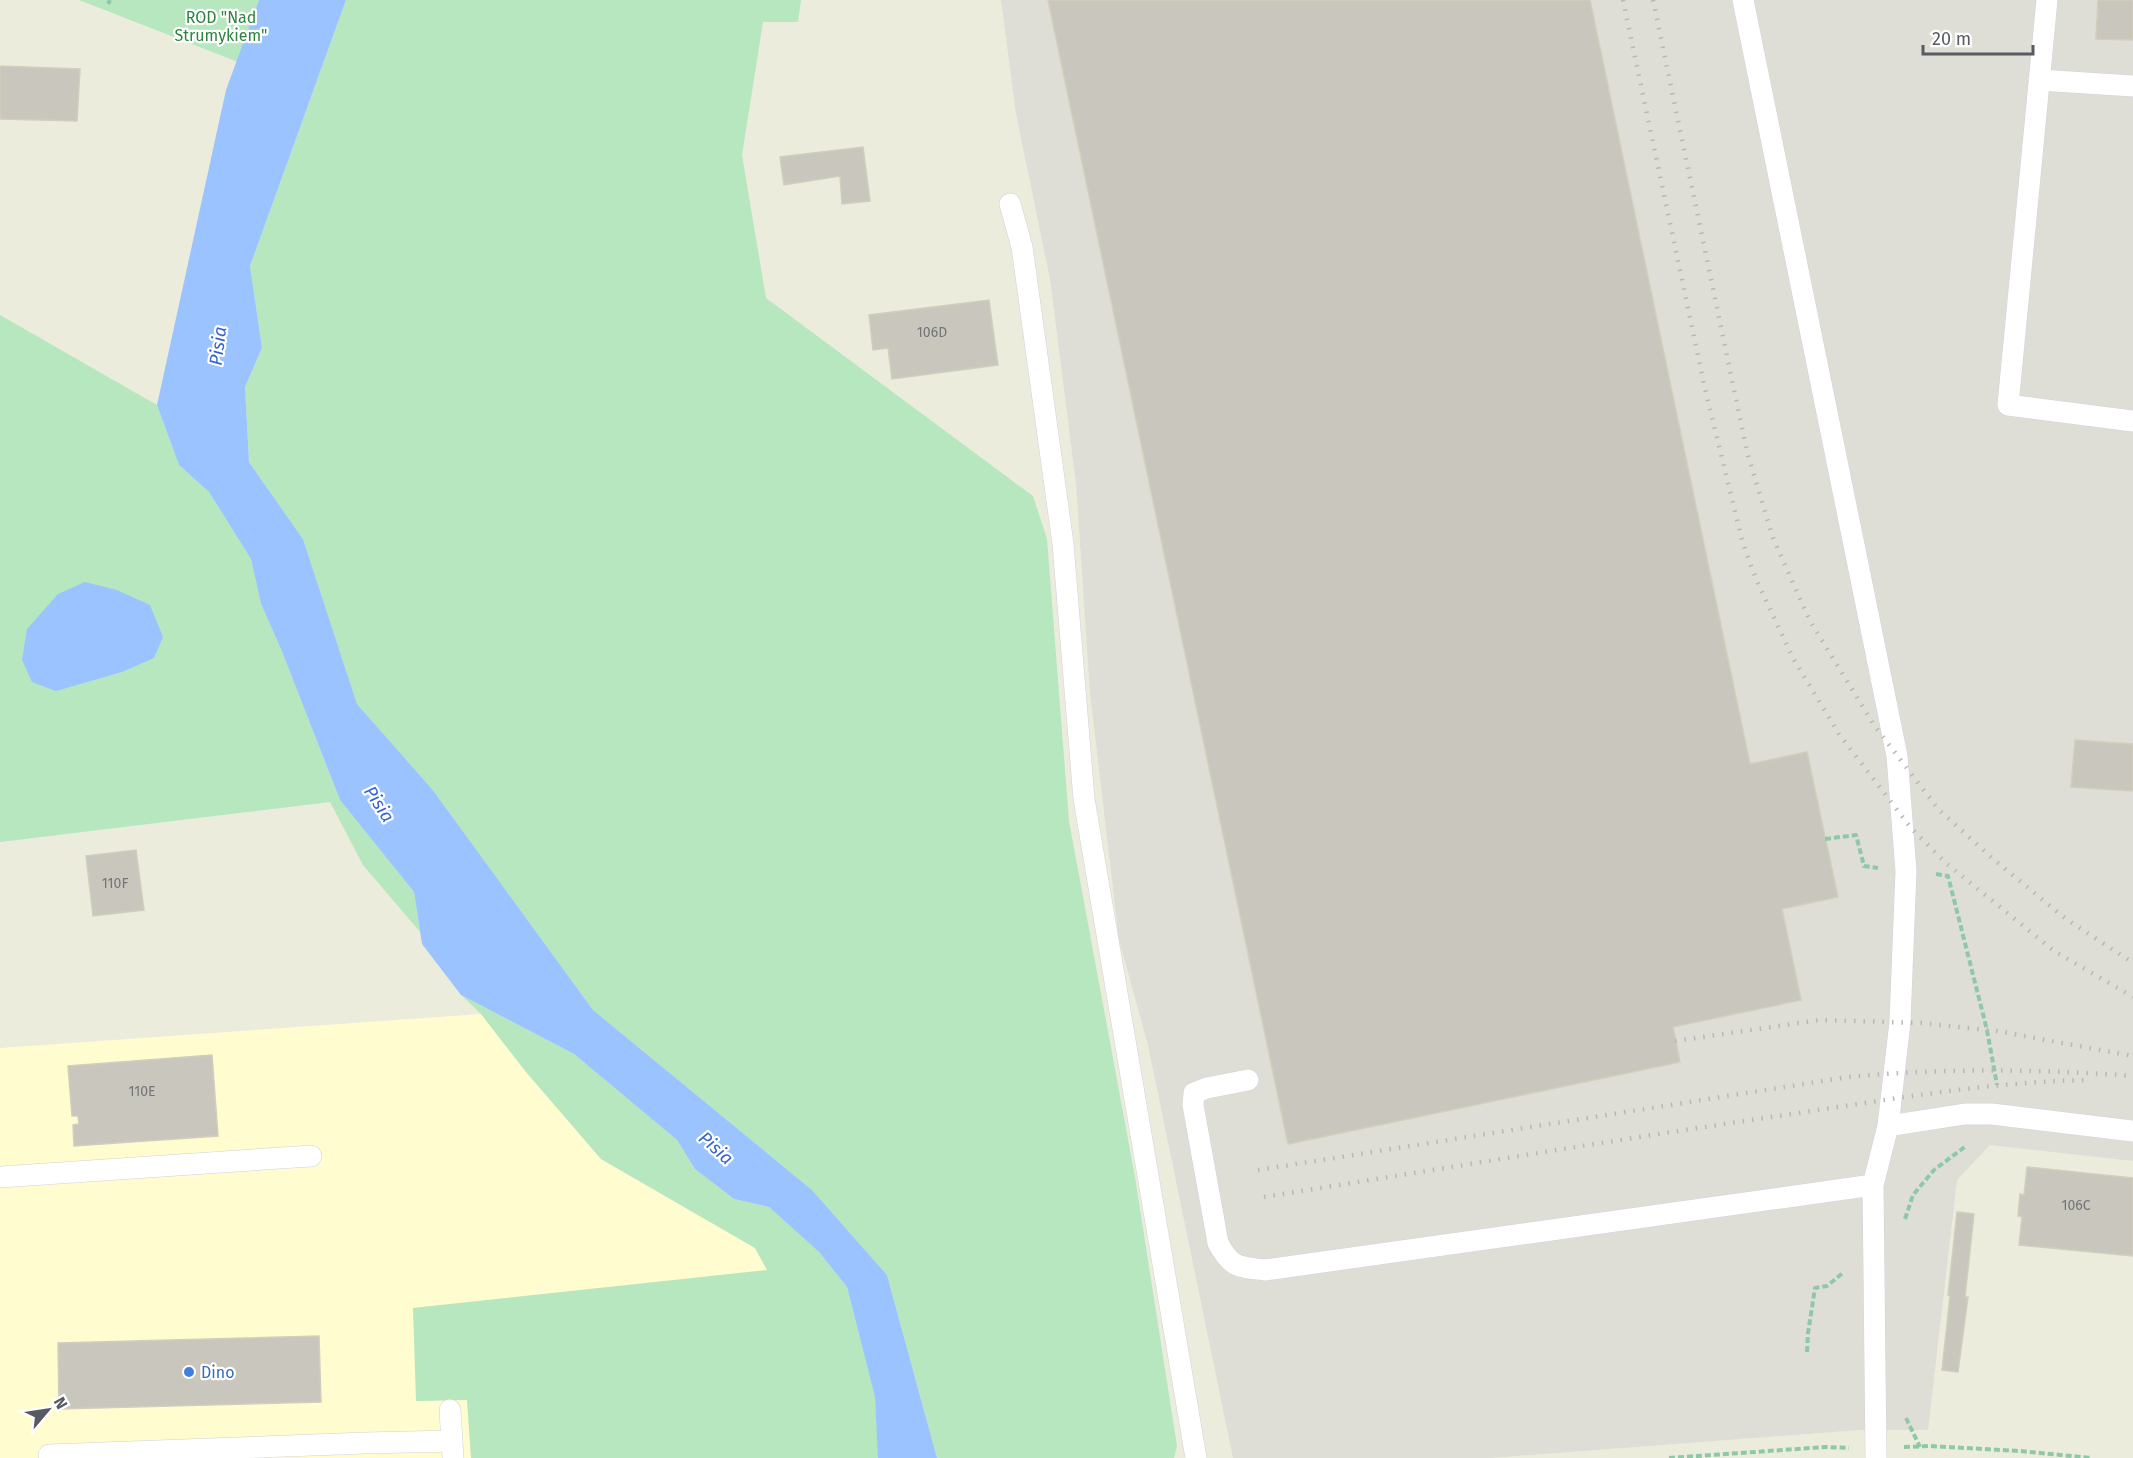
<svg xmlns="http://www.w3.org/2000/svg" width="2133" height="1458" viewBox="0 0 2133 1458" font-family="'Fira Sans',sans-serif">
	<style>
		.commercial { fill: #fffcd0 }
		.industrial { fill: #dfded6 }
		.green { fill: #b6e7bf }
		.water { fill: #9bc3ff }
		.building { fill: #c9c7bd; stroke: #d1cebc; stroke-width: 1.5 }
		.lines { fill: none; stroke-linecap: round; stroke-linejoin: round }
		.lane-casing { stroke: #d1d2da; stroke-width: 22 }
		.path { stroke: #8fc8a9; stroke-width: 4; stroke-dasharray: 6 3; stroke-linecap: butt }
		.lane { stroke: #fff; stroke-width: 21 }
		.rail { stroke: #b6b7b7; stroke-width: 4.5; stroke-dasharray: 1.5 8; stroke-linecap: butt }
		.shop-dot { fill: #3f7fe0; stroke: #fff; stroke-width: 2 }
		.labels { text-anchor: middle; stroke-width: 4.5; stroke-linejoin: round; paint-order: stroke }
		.number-label { font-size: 14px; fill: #747578 }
		.park-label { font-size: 16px; fill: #2c843f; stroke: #fff }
		.shop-label { font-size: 16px; fill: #366cbe; stroke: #fff; text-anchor: start }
		.water-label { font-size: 18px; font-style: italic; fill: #3364cd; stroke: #fff }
	</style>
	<rect width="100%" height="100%" fill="#ececdd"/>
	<!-- commercial -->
	<path class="commercial" d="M 481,1014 L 526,1072 L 601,1159 L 755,1248 L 768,1271 L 413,1308 L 417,1401 L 467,1399 L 471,1458 L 0,1458 L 0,1048 Z"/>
	<!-- industrial -->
	<path class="industrial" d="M 1001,0 L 2133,0 L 2133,1161 L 1990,1145 L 1957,1180 L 1928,1430 L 1859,1430 L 1491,1458 L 1233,1458 L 1148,1045 L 1119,940 L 1090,693 L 1076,484 L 1050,279 L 1016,114 Z"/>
	<!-- green -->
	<path class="green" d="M 79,0 L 259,0 L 238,62 Z
		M 346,0 L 801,0 L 798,22 L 763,22 L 742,155 L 766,298 L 1033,496 L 1047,539 L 1069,821 L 1135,1177 L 1177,1446 L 1174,1458 L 937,1458 L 887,1275 L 812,1190 L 593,1010 L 432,789 L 357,704 L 303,539 L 249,462 L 245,387 L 262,348 L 250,266 Z
		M 0,315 L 157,405 L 179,465 L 209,492 L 251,559 L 261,604 L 281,649 L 340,800 L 414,892 L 420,932 L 363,865 L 330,802 L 0,842 Z
		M 461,995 L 574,1054 L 677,1140 L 695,1169 L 734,1199 L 769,1207 L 819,1252 L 847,1287 L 875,1397 L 879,1458 L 471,1458 L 467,1400 L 416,1401 L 413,1308 L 767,1270 L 755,1248 L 601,1159 L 526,1072 L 481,1014 Z"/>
	<!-- water -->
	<path class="water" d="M 259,0 L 346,0 L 250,266 L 262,348 L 245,387 L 249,462 L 303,539 L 357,704 L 432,789 L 593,1010 L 812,1190 L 887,1275 L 937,1458 L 878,1458 L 875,1397 L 847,1287 L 819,1252 L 769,1207 L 734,1199 L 695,1169 L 677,1140 L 574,1054 L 461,995 L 422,944 L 414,892 L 340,800 L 281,649 L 261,604 L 251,559 L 209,492 L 179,465 L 157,405 L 226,90 Z
		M 85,582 L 117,590 L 150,605 L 163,637 L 154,658 L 122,672 L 56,691 L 32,682 L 22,660 L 27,629 L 58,594 Z"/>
	<!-- building -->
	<path class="building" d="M 1048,0 L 1590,0 L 1750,764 L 1807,752 L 1838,897 L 1782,909 L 1801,1000 L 1673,1027 L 1680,1062 L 1288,1144 Z
		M 2098,0 L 2133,0 L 2133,40 L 2096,39 Z
		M 0,66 L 80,69 L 77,121 L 0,119 Z
		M 863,147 L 870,201 L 842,204 L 840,176 L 784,185 L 780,157 Z
		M 989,300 L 998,365 L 892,379 L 888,348 L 873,350 L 869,315 Z
		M 2075,740 L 2133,744 L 2133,791 L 2071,787 Z
		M 136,850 L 144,910 L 93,916 L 86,856 Z
		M 212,1055 L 218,1136 L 74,1146 L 73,1125 L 79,1124 L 78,1116 L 72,1116 L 68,1066 Z
		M 2027,1167 L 2133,1178 L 2133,1256 L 2019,1245 L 2022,1217 L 2018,1216 L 2020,1194 L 2024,1195 Z
		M 1957,1212 L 1974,1214 L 1965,1297 L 1968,1297 L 1958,1372 L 1942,1370 L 1950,1296 L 1948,1295 Z
		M 319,1336 L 321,1402 L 59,1409 L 58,1343 Z"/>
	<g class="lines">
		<!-- lane casing -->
		<g class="lane-casing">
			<path id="lane" d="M 1743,0 L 1897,756 L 1906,871 L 1900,1022 L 1888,1126
				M 2047,0 L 2008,405 L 2133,421
				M 2039,80 L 2133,86
				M 1010,204 L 1022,247 L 1063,544 L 1084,799 L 1196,1458
				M 1248,1080 L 1207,1088 L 1194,1093 L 1193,1105 L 1218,1243 C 1231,1268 1239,1267 1265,1270 L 1873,1185
				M 0,1177 L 311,1156
				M 450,1410 L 453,1458
				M 49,1455 L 365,1443 L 452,1441
				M 1876,1458 L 1873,1185 L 1888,1126 L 1965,1114 L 1992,1114 L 2133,1131"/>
		</g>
		<!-- path -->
		<path class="path" d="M 108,4 L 110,0
			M 1825,839 L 1856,835 L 1864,866 L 1878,868
			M 1936,874 L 1948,876 L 1987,1030 L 1997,1085
			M 1905,1219 L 1913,1195 L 1934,1170 L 1966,1146
			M 1807,1352 L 1808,1333 L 1815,1288 L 1827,1286 L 1844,1272
			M 1906,1418 L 1920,1447
			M 1904,1447 L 1930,1446 L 2020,1451 L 2092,1458
			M 1669,1458 L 1825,1447 L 1849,1448"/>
		<!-- lane -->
		<use href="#lane" class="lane"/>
		<!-- rail -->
		<path class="rail" d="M 1623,0 L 1705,389 L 1743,544 L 1756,579 L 1793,658 L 1839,734 L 1911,828 L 1947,864 L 2054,951 L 2133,997
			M 1653,0 L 1747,452 L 1773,538 L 1810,621 L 1874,725 L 1938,809 L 1992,858 L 2066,919 L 2133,963
			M 1675,1041 L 1820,1020 L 1921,1023 L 1997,1031 L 2133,1056
			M 1258,1170 L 1848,1077 C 1943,1068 2037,1069 2133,1076
			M 1264,1197 C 1435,1170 1607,1141 1778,1116 C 1881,1101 1984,1082 2088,1080"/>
	</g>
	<!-- markers -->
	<circle class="shop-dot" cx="189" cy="1372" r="6"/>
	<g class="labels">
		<!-- number labels -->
		<g class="number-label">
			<text x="932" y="337">106D</text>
			<text x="115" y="888">110F</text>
			<text x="142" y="1096">110E</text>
			<text x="2076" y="1210">106C</text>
		</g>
		<!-- park labels -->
		<g class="park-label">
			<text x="221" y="23">ROD "Nad<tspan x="221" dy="18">Strumykiem"</tspan></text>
		</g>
		<!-- shop labels -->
		<g class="shop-label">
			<text x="201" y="1378">Dino</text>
		</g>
		<!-- water labels -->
		<g class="water-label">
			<text transform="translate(218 346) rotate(-83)" y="6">Pisia</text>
			<text transform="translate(379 804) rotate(57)" y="6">Pisia</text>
			<text transform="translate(716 1148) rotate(42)" y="6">Pisia</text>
		</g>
	</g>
	<!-- north arrow -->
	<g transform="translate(48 1410) rotate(61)" stroke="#ffffff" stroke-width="4.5" paint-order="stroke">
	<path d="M0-4.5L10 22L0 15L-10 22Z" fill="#575a61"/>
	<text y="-9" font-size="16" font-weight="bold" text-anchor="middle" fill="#575a61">N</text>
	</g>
	<!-- scale -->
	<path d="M1923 45v9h110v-9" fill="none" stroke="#575a61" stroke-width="3"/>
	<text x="1932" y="45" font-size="18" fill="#575a61" stroke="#ffffff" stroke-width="4.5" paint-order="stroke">20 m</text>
</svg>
